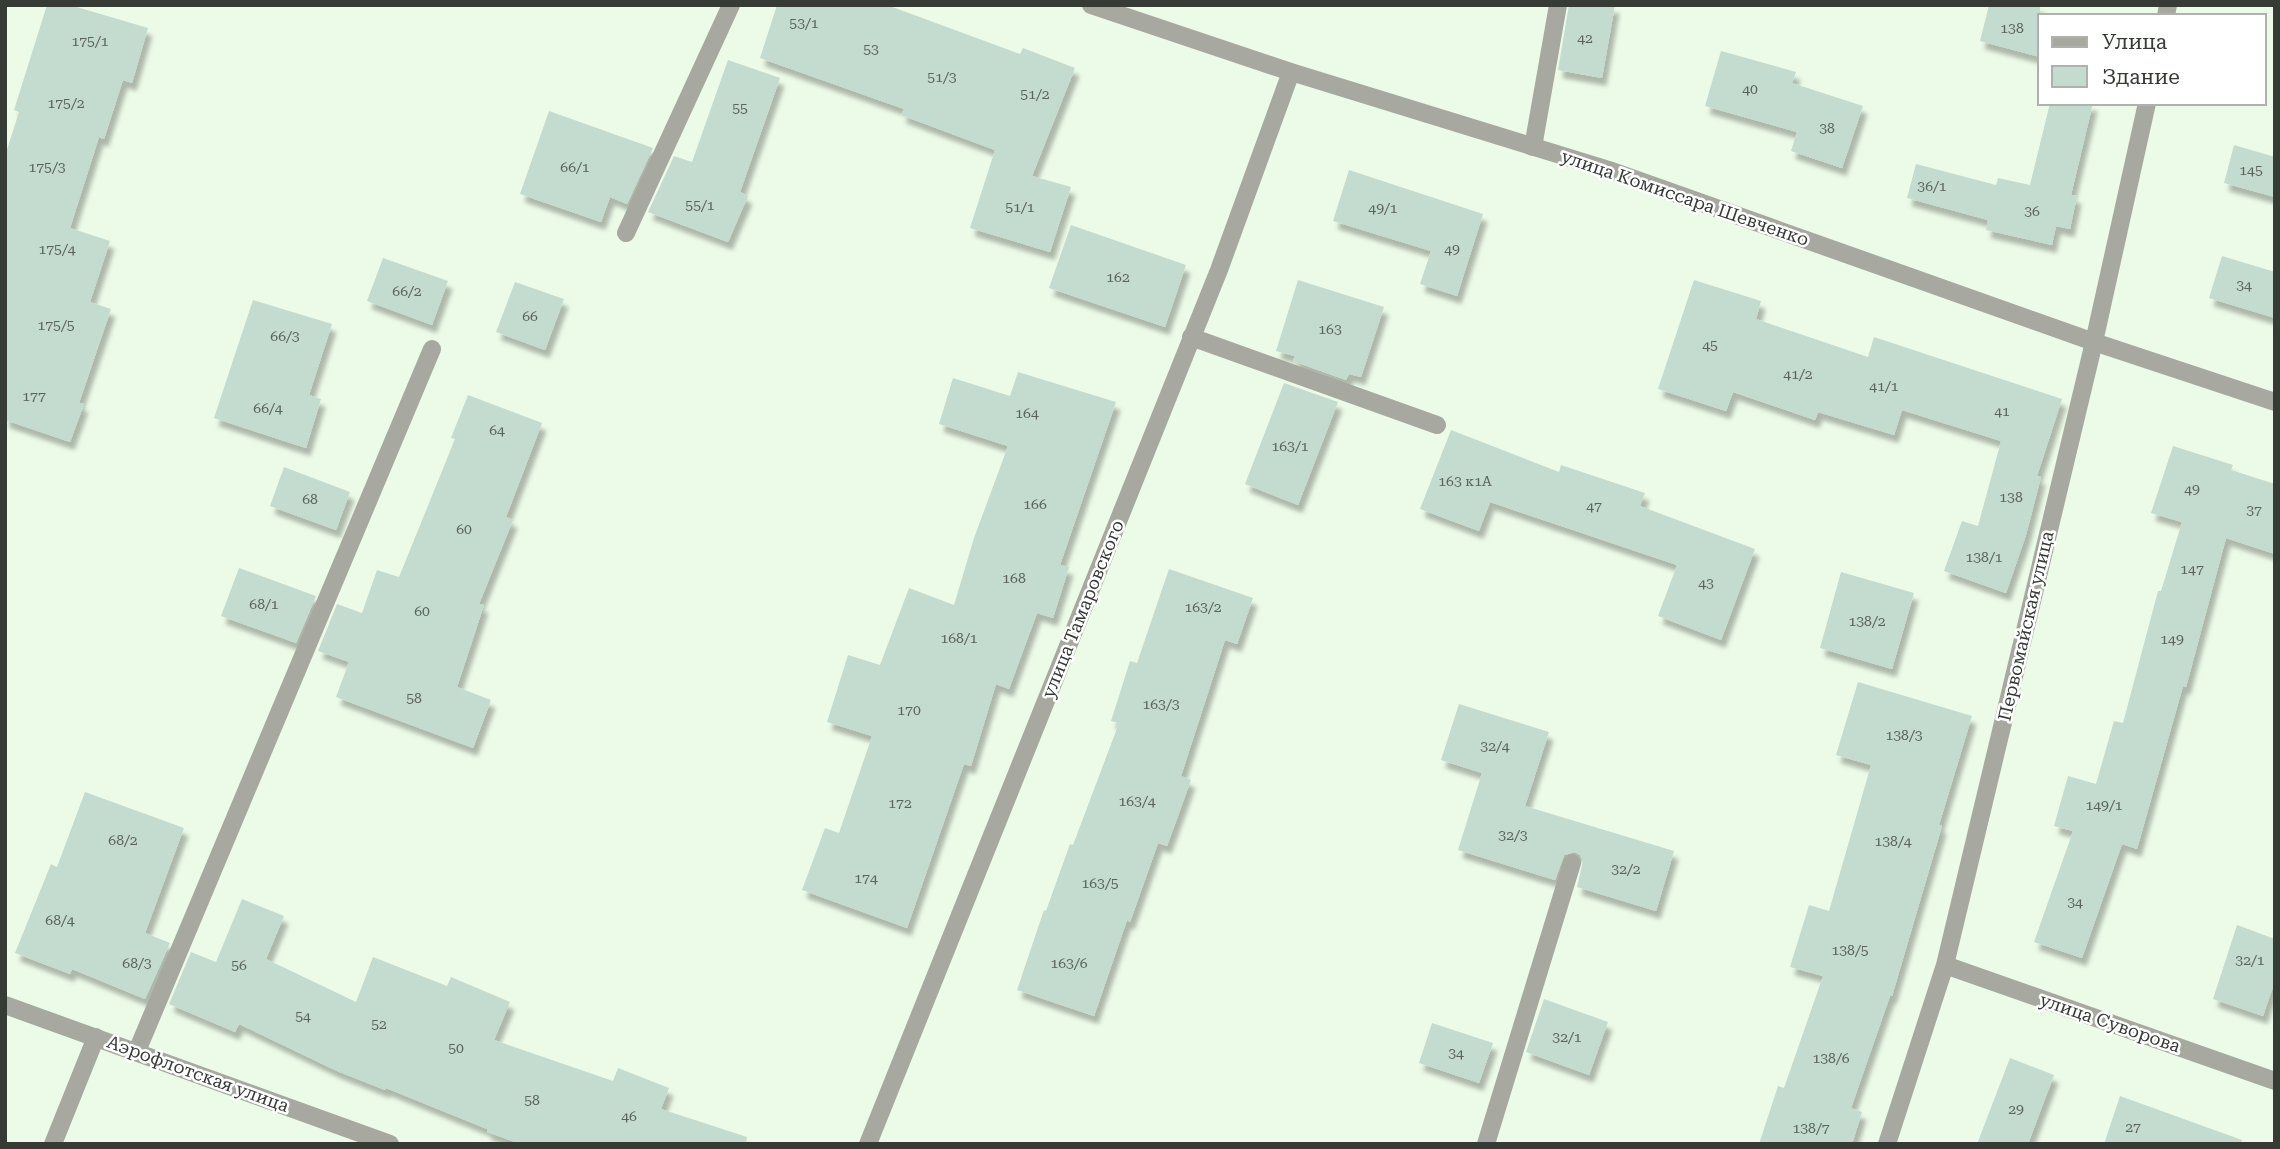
<svg xmlns="http://www.w3.org/2000/svg" width="2280" height="1149" viewBox="0 0 2280 1149" font-family="'Roboto Serif',serif">
	<style>
		.building { fill: #c4dbcf; filter: url(#shadow) }
		.lines { fill: none; stroke-linecap: round; stroke-linejoin: round }
		.lane { stroke: #a7a9a0; stroke-width: 18 }
		.street { stroke: #a7a9a0; stroke-width: 18 }
		.labels { text-anchor: middle; stroke-width: 5; stroke-linejoin: round; paint-order: stroke }
		.number-label { font-size: 14px; fill: #5a645c }
		.street-label { font-size: 18px; fill: #363c35; stroke: #fff }
	</style>
	<defs>
		<filter id="shadow"><feDropShadow dx="4.5" dy="8" stdDeviation="2" flood-color="#0004"/></filter>
	</defs>
	<rect width="100%" height="100%" fill="#ecfbe8"/>
	<!-- building -->
	<path class="building" d="M 47,5 L 70,5 L 148,28 L 132,83 L 123,80 L 104,139 L 99,137 L 70,228 L 110,241 L 90,302 L 111,309 L 79,403 L 84,404 L 70,442 L 5,420 L 5,156 L 19,112 L 14,110 Z
		M 777,5 L 887,5 L 1020,54 L 1023,48 L 1075,68 L 1032,176 L 1071,187 L 1050,252 L 970,228 L 995,150 L 901,115 L 904,109 L 760,58 Z
		M 1569,5 L 1615,5 L 1602,78 L 1558,70 Z
		M 1989,5 L 2040,5 L 2040,57 L 1980,41 Z
		M 1721,51 L 1796,72 L 1792,83 L 1863,106 L 1842,168 L 1791,151 L 1797,132 L 1705,106 Z
		M 728,60 L 780,78 L 740,192 L 748,196 L 728,242 L 648,212 L 674,156 L 692,162 Z
		M 2050,103 L 2093,103 L 2071,195 L 2077,196 L 2070,229 L 2056,226 L 2052,245 L 1986,230 L 1988,220 L 1907,198 L 1916,164 L 1996,185 L 1998,178 L 2030,185 Z
		M 549,111 L 653,148 L 627,204 L 610,197 L 601,222 L 520,194 Z
		M 2234,145 L 2275,157 L 2275,197 L 2224,183 Z
		M 1349,170 L 1483,214 L 1457,296 L 1420,284 L 1431,251 L 1333,221 Z
		M 1071,225 L 1186,265 L 1165,327 L 1049,288 Z
		M 2222,256 L 2275,272 L 2275,318 L 2209,298 Z
		M 383,258 L 448,281 L 432,325 L 367,301 Z
		M 1298,280 L 1384,307 L 1361,377 L 1349,374 L 1346,380 L 1293,361 L 1295,356 L 1276,351 Z
		M 1694,280 L 1761,301 L 1756,319 L 1868,357 L 1874,337 L 2062,399 L 2037,476 L 2041,477 L 2026,535 L 2006,593 L 1944,571 L 1962,521 L 1978,526 L 2001,441 L 1902,410 L 1894,435 L 1818,412 L 1815,420 L 1733,392 L 1726,411 L 1658,389 Z
		M 515,282 L 564,299 L 545,350 L 496,332 Z
		M 253,300 L 332,324 L 309,395 L 321,399 L 306,448 L 214,418 Z
		M 1018,372 L 1116,402 L 1060,565 L 1069,567 L 1053,618 L 1037,613 L 1009,689 L 996,684 L 971,766 L 964,764 L 907,928 L 802,890 L 825,828 L 839,833 L 872,736 L 827,722 L 848,655 L 880,665 L 909,588 L 954,605 L 974,538 L 1008,446 L 939,424 L 953,378 L 1010,396 Z
		M 1284,383 L 1338,402 L 1298,505 L 1245,484 Z
		M 468,395 L 542,423 L 506,517 L 513,520 L 479,604 L 484,605 L 457,687 L 491,700 L 473,748 L 336,697 L 349,662 L 318,651 L 337,604 L 362,613 L 377,570 L 399,577 L 455,439 L 451,438 Z
		M 1451,430 L 1559,472 L 1561,465 L 1645,493 L 1640,506 L 1755,549 L 1721,640 L 1658,616 L 1677,565 L 1490,502 L 1479,531 L 1420,509 Z
		M 2173,446 L 2233,465 L 2231,470 L 2275,484 L 2275,554 L 2226,538 L 2186,687 L 2183,686 L 2137,849 L 2122,844 L 2082,958 L 2034,942 L 2073,831 L 2054,826 L 2068,776 L 2096,784 L 2114,721 L 2123,723 L 2158,591 L 2161,591 L 2182,522 L 2151,513 Z
		M 284,467 L 350,492 L 336,530 L 270,506 Z
		M 239,568 L 316,596 L 296,643 L 221,616 Z
		M 1169,569 L 1253,598 L 1237,644 L 1225,640 L 1181,776 L 1191,780 L 1167,846 L 1158,843 L 1130,922 L 1127,920 L 1094,1016 L 1017,990 L 1044,910 L 1046,911 L 1070,844 L 1073,845 L 1119,723 L 1111,721 L 1130,661 L 1137,663 Z
		M 1841,572 L 1914,593 L 1892,669 L 1820,648 Z
		M 1858,682 L 1972,716 L 1939,825 L 1942,826 L 1892,996 L 1890,996 L 1851,1108 L 1862,1112 L 1852,1144 L 1759,1144 L 1778,1086 L 1784,1088 L 1823,976 L 1790,967 L 1809,905 L 1829,911 L 1871,765 L 1836,755 Z
		M 1459,704 L 1549,732 L 1525,806 L 1674,851 L 1656,911 L 1577,887 L 1583,861 L 1580,855 L 1575,852 L 1564,855 L 1555,880 L 1458,850 L 1482,773 L 1441,760 Z
		M 85,792 L 184,828 L 145,933 L 170,943 L 145,999 L 72,969 L 70,974 L 15,953 L 51,864 L 57,867 Z
		M 242,899 L 284,916 L 266,959 L 356,1002 L 373,957 L 447,986 L 451,977 L 510,1002 L 494,1040 L 613,1081 L 618,1068 L 669,1088 L 661,1109 L 747,1137 L 746,1144 L 521,1144 L 487,1132 L 487,1129 L 386,1088 L 385,1090 L 337,1071 L 239,1024 L 235,1032 L 169,1004 L 191,952 L 216,962 Z
		M 2237,925 L 2275,939 L 2275,981 L 2263,1016 L 2213,999 Z
		M 1544,999 L 1608,1022 L 1589,1075 L 1526,1052 Z
		M 1432,1023 L 1493,1043 L 1479,1083 L 1419,1063 Z
		M 2010,1058 L 2054,1075 L 2028,1144 L 1977,1144 Z
		M 2120,1096 L 2242,1140 L 2241,1144 L 2104,1144 Z"/>
	<g class="lines">
		<!-- lane -->
		<path class="lane" d="M 1533,147 L 1558,5
			M 626,233 L 731,5
			M 1191,337 L 1437,425
			M 137,1051 L 432,349
			M 53,1144 L 96,1037
			M 1486,1144 L 1572,863"/>
		<!-- street -->
		<path class="street" d="M 1091,5 L 1291,72 L 1609,170 L 2094,342 L 2275,402
			M 2166,16 L 2168,5
			M 1945,965 L 2275,1081
			M 5,1005 L 390,1144
			M 868,1144 L 1219,270 L 1291,72
			M 1887,1144 L 1945,965 L 2094,342 L 2147,103"/>
	</g>
	<g class="labels">
		<!-- number labels -->
		<g class="number-label">
			<text x="804" y="28">53/1</text>
			<text x="2012" y="33">138</text>
			<text x="1585" y="43">42</text>
			<text x="90" y="46">175/1</text>
			<text x="871" y="54">53</text>
			<text x="942" y="82">51/3</text>
			<text x="1750" y="94">40</text>
			<text x="1035" y="99">51/2</text>
			<text x="66" y="108">175/2</text>
			<text x="740" y="113">55</text>
			<text x="1827" y="133">38</text>
			<text x="47" y="172">175/3</text>
			<text x="575" y="172">66/1</text>
			<text x="2251" y="175">145</text>
			<text x="1932" y="191">36/1</text>
			<text x="700" y="210">55/1</text>
			<text x="1020" y="212">51/1</text>
			<text x="1383" y="213">49/1</text>
			<text x="2032" y="216">36</text>
			<text x="57" y="254">175/4</text>
			<text x="1452" y="254">49</text>
			<text x="1118" y="282">162</text>
			<text x="2244" y="290">34</text>
			<text x="407" y="296">66/2</text>
			<text x="530" y="321">66</text>
			<text x="56" y="330">175/5</text>
			<text x="1330" y="334">163</text>
			<text x="285" y="341">66/3</text>
			<text x="1710" y="350">45</text>
			<text x="1798" y="379">41/2</text>
			<text x="1884" y="391">41/1</text>
			<text x="34" y="401">177</text>
			<text x="268" y="413">66/4</text>
			<text x="2002" y="416">41</text>
			<text x="1027" y="418">164</text>
			<text x="497" y="435">64</text>
			<text x="1290" y="451">163/1</text>
			<text x="1465" y="486">163 к1А</text>
			<text x="2192" y="494">49</text>
			<text x="2011" y="502">138</text>
			<text x="310" y="504">68</text>
			<text x="1035" y="509">166</text>
			<text x="1594" y="511">47</text>
			<text x="2254" y="515">37</text>
			<text x="464" y="534">60</text>
			<text x="1984" y="562">138/1</text>
			<text x="2192" y="574">147</text>
			<text x="1014" y="583">168</text>
			<text x="1706" y="588">43</text>
			<text x="264" y="609">68/1</text>
			<text x="1203" y="612">163/2</text>
			<text x="422" y="616">60</text>
			<text x="1867" y="626">138/2</text>
			<text x="959" y="643">168/1</text>
			<text x="2172" y="644">149</text>
			<text x="414" y="703">58</text>
			<text x="1161" y="709">163/3</text>
			<text x="909" y="715">170</text>
			<text x="1904" y="740">138/3</text>
			<text x="1495" y="751">32/4</text>
			<text x="1137" y="806">163/4</text>
			<text x="900" y="808">172</text>
			<text x="2104" y="810">149/1</text>
			<text x="1513" y="840">32/3</text>
			<text x="123" y="845">68/2</text>
			<text x="1893" y="846">138/4</text>
			<text x="1626" y="874">32/2</text>
			<text x="866" y="883">174</text>
			<text x="1100" y="888">163/5</text>
			<text x="2075" y="907">34</text>
			<text x="60" y="925">68/4</text>
			<text x="1850" y="955">138/5</text>
			<text x="2250" y="965">32/1</text>
			<text x="137" y="968">68/3</text>
			<text x="1069" y="968">163/6</text>
			<text x="239" y="970">56</text>
			<text x="303" y="1021">54</text>
			<text x="379" y="1029">52</text>
			<text x="1567" y="1042">32/1</text>
			<text x="456" y="1053">50</text>
			<text x="1456" y="1058">34</text>
			<text x="1831" y="1063">138/6</text>
			<text x="532" y="1105">58</text>
			<text x="2016" y="1114">29</text>
			<text x="629" y="1121">46</text>
			<text x="2133" y="1132">27</text>
			<text x="1811" y="1133">138/7</text>
		</g>
		<!-- street labels -->
		<g class="street-label">
			<text transform="translate(1685 198) rotate(19)" y="6">улица Комиссара Шевченко</text>
			<text transform="translate(1083 609) rotate(-68)" y="6">улица Тамаровского</text>
			<text transform="translate(2026 626) rotate(-77)" y="6">Первомайская улица</text>
			<text transform="translate(2110 1023) rotate(19)" y="6">улица Суворова</text>
			<text transform="translate(198 1074) rotate(20)" y="6">Аэрофлотская улица</text>
		</g>
	</g>
	<!-- border -->
	<rect width="2280" height="1149" fill="none" stroke="#363c35" stroke-width="14"/>
	<!-- legend -->
	<rect x="2038" y="14" width="228" height="91" fill="#ffffff" stroke="#afb1ae" stroke-width="2"/>
	<rect x="2052" y="37" width="35" height="10" fill="#a7a9a0" stroke="#afb1ae" stroke-width="2"/>
	<text x="2102" y="49" font-size="21" fill="#363c35">Улица</text>
	<rect x="2052" y="66" width="35" height="21" fill="#c4dbcf" stroke="#afb1ae" stroke-width="2"/>
	<text x="2102" y="84" font-size="21" fill="#363c35">Здание</text>
</svg>
